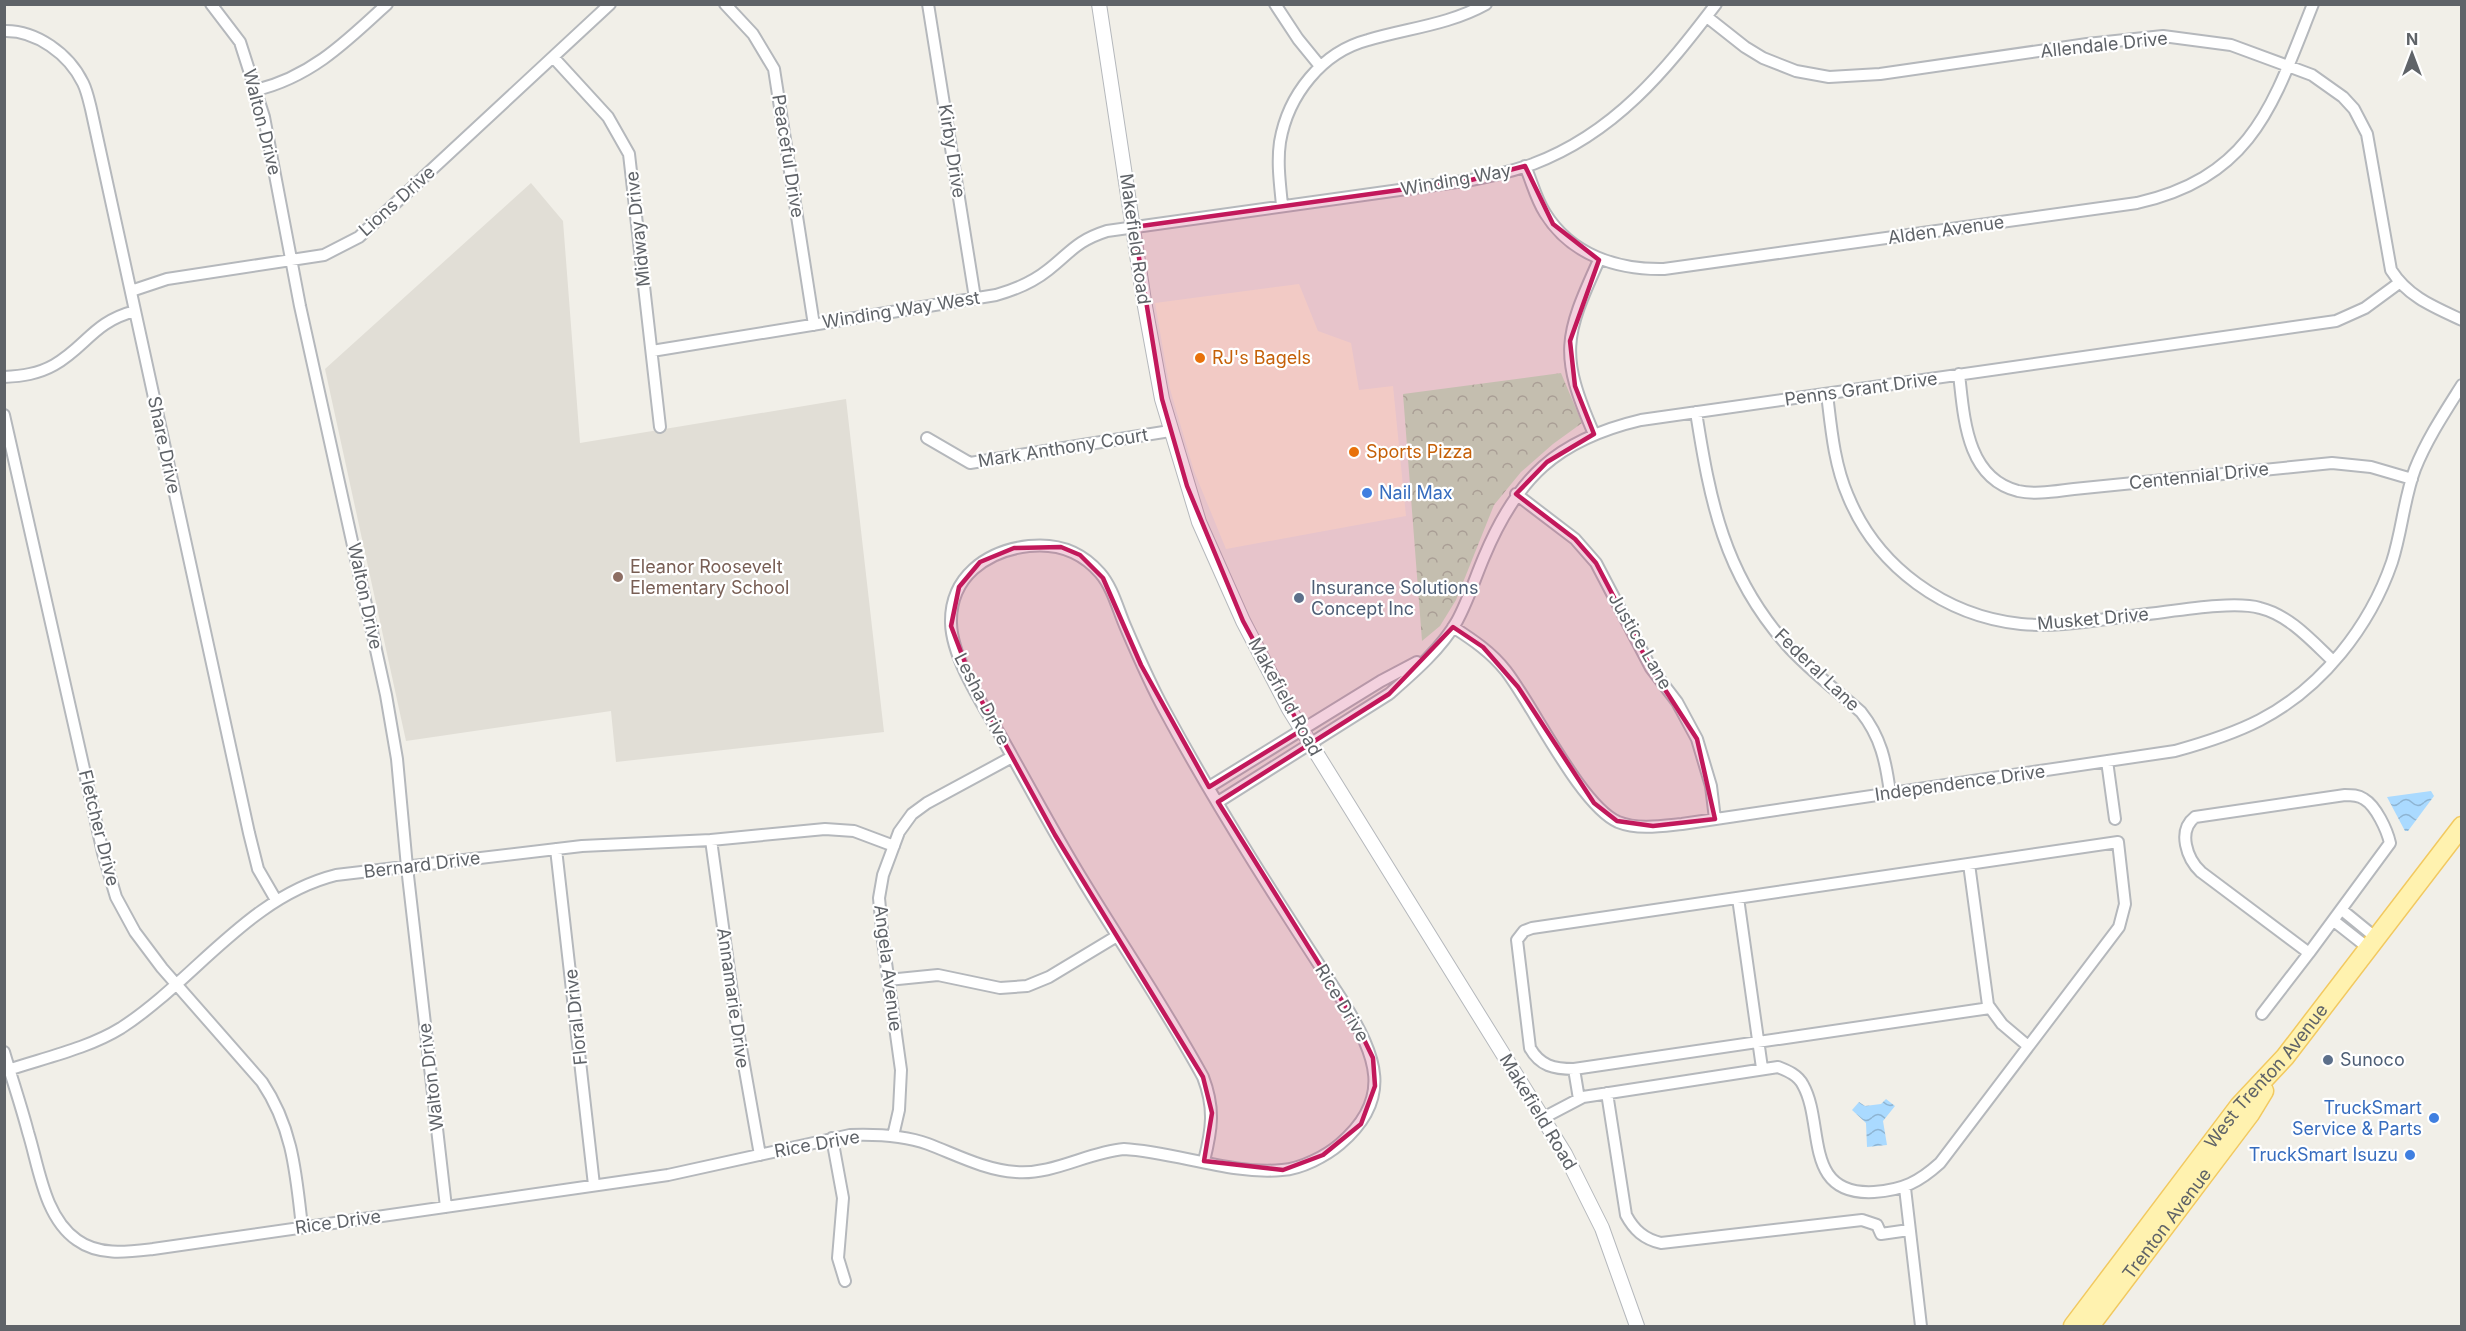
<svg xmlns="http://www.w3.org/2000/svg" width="2466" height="1331" viewBox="0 0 2466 1331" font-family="Inter,sans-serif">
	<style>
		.commercial { fill: #fef7e0 }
		.education { fill: #e1ded6 }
		.forest { fill: url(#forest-crowns) }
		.water { fill: url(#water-waves) }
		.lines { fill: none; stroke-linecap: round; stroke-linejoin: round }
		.minor-casing { stroke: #b5b8bc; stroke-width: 14 }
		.tertiary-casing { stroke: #b5b8bc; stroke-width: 16 }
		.primary-casing { stroke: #f2c960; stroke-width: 21 }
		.minor { stroke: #fff; stroke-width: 10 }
		.tertiary { stroke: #fff; stroke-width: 14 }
		.primary { stroke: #fff2af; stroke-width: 18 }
		.marked { fill: #c2185b; fill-opacity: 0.2; stroke: #c2185b; stroke-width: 4.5; stroke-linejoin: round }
		.food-dot { fill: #e8710a; stroke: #fff; stroke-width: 2 }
		.shop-dot { fill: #3f7fe0; stroke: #fff; stroke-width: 2 }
		.education-dot { fill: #8d6e63; stroke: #fff; stroke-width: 2 }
		.service-dot { fill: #5c6f8a; stroke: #fff; stroke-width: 2 }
		.labels { text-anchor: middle; stroke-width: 4.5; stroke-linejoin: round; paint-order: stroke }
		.street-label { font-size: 18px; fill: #5f6368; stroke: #fff }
		.food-label { font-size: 18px; fill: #c56008; stroke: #fff; text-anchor: start }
		.shop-label { font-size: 18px; fill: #366cbe; stroke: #fff; text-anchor: end }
		.education-label { font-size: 18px; fill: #785e54; stroke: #fff; text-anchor: start }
		.service-label { font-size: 18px; fill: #4e5e75; stroke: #fff; text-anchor: start }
	</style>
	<defs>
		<pattern id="forest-crowns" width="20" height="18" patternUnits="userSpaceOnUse" patternTransform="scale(1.5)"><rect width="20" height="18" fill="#c5e8c5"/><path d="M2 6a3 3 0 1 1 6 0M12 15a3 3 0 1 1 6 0" fill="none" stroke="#a3c0a4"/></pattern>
		<pattern id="water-waves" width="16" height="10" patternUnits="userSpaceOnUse" patternTransform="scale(1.5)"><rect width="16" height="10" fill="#aadaff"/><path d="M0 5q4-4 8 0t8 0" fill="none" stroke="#8eb4d2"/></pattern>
	</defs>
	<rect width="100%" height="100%" fill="#f1efe8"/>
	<!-- commercial -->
	<path class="commercial" d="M 1299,284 L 1318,331 L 1351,343 L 1359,390 L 1393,386 L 1406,516 L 1226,549 L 1194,471 L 1170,389 L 1155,303 Z"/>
	<!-- education -->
	<path class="education" d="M 531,183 L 563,221 L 580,443 L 846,399 L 884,732 L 616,762 L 611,711 L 406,741 L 325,369 Z"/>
	<!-- forest -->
	<path class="forest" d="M 1561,373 L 1582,423 L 1553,444 L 1521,472 L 1494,505 L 1456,600 L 1440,626 L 1422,641 L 1403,394 Z"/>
	<!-- water -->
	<path class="water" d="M 2431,791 L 2434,796 L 2408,831 L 2405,831 L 2387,797 Z
		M 1886,1099 L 1895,1106 L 1883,1121 L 1887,1145 L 1867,1147 L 1866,1123 L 1852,1110 L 1859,1102 L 1865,1106 L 1881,1104 Z"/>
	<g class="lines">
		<!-- minor casing -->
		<g class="minor-casing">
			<path id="minor" d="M 211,4 L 240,42 L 264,117 L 300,306 L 386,695 L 397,759 L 407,867 L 446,1207
				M 725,4 L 753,34 L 774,69 L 814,325
				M 928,4 L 975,298
				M 1275,4 L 1298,39 L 1320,66
				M 1707,17 L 1745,47 L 1763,58 L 1796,71 L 1829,77 L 1880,74 L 2087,44 L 2163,36 L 2231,45 L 2288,66 L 2312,75 L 2343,97 L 2354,109 L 2367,134 L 2391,270 C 2408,297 2434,307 2462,320
				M 4,31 C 36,30 69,54 83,83 C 87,91 89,101 91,109 L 249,833 L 258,869 L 276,900
				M 553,57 L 608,117 L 629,154 L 660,427
				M 256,90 C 311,77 347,41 387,4
				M 1525,166 C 1532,182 1536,199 1545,213 C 1571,255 1617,270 1664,269 L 2137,203 C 2254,176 2273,104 2313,4
				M 1282,205 C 1280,184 1277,163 1280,142 C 1288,95 1322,52 1368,40 C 1408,28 1448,25 1486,4
				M 131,291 L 167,279 L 324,255 L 359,237 L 610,4
				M 652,351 L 996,295 C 1014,290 1033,282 1048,270 C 1071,252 1076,241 1107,231 L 1471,180 C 1492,176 1513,171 1533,164 C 1615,133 1665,71 1716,4
				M 1959,374 C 1964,417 1966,478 2018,491 C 2036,495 2056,491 2074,489 L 2332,463 L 2371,467 L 2412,479
				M 4,377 C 22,376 38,374 54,365 C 87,346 93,322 135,311
				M 1827,394 C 1831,427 1834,464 1848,496 C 1877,567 1945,616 2021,624 C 2060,628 2100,619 2139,615 C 2170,612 2232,600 2260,608 C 2289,615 2312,641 2333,661
				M 1696,412 C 1710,501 1724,574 1786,644 C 1808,669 1836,690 1861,712 C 1881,737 1886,762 1890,793
				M 4,415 L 103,853 L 116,897 L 135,932 L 162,968 L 262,1082 C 293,1128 296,1174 302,1227
				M 1594,434 C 1559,354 1564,337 1599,260
				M 927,438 L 970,463 L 1170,431
				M 1516,494 L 1575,539 L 1596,563 L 1651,668 L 1677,702 L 1697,739 L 1711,786 L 1715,819
				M 1453,627 C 1473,640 1491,652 1506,671 C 1534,707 1580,805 1618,822 C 1638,830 1662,826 1682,824 L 2175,751 C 2204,743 2233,734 2260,720 C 2322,688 2370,626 2392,562 C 2402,531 2404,498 2415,469 C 2427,439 2445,412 2462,385
				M 2107,761 L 2115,819
				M 1209,787 L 1381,681 L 1417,662
				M 2345,795 C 2352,795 2358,795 2364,799 C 2376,806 2387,830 2390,843 L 2309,953 L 2201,872 C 2187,859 2177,831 2195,817 Z
				M 1218,802 L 1389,694 C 1413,673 1441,649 1457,621 C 1468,601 1475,578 1484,557 C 1517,478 1556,440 1641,420 L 2336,321 L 2365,308 L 2399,283
				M 711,840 L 735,1014 L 760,1155
				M 556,849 L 594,1185
				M 1969,864 L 1988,1005 L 2002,1024 L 2028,1046
				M 1738,898 L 1762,1068
				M 2342,910 L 2375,937
				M 2334,921 L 2367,947
				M 888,980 L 938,975 L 1000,988 L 1027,986 L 1049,977 L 1117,936
				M 2262,1014 L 2309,953
				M 4,1052 C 12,1079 21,1105 28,1132 C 39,1167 44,1217 77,1240 C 99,1256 127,1252 153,1249 L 668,1175 L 850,1135 C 877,1134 903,1135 928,1144 C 957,1155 985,1170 1016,1172 C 1053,1175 1088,1152 1124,1149 C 1176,1152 1231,1175 1282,1170 C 1301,1169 1326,1156 1340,1144 C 1394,1098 1376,1056 1344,1003 C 1282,908 1219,811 1165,711 C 1150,684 1138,656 1126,628 C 1118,610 1113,588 1100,573 C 1081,551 1057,543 1029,546 C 986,551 950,577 951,623 C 952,660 985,708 1003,740 C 1030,788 1056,837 1085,884 C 1124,948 1167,1011 1203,1077 C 1215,1108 1212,1129 1204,1161
				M 1574,1069 L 1579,1099
				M 5,1071 C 43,1058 87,1049 121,1028 C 195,980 248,897 336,875 L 582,846 L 711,840 L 825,829 L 854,831 L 894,846
				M 1607,1093 L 1626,1215 C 1634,1230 1644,1239 1661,1243 L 1862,1220 L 1877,1225 L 1881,1234 L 1909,1230
				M 1543,1118 L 1583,1097 L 1778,1067 C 1788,1071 1798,1075 1803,1085 C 1825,1124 1802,1196 1874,1192 C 1903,1190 1919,1182 1940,1163 L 2119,927 L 2125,904 L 2118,842 L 1532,928 L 1524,931 L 1517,940 L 1530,1048 C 1540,1066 1554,1069 1574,1069 L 1990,1008
				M 893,1136 L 899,1110 L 901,1070 L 883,941 L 879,898 L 883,875 L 899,832 L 912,814 L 927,803 L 1012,757
				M 832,1138 L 843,1198 L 838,1258 L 845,1281
				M 1905,1188 L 1921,1326"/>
		</g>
		<!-- tertiary casing -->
		<g class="tertiary-casing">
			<path id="tertiary" d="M 1099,4 L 1144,301 L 1162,399 L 1199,522 L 1243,621 L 1289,709 L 1565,1154 L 1602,1228 L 1637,1326"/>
		</g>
		<!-- primary casing -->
		<g class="primary-casing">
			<g id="primary">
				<path id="s1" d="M 2073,1326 L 2239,1106 L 2285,1057 L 2462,826"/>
				<path id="s2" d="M 2090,1326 L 2250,1114 L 2264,1091"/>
			</g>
		</g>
		<!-- minor -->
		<use href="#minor" class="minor"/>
		<!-- tertiary -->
		<use href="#tertiary" class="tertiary"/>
		<!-- primary -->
		<use href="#primary" class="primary"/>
	</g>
	<!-- marked area -->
	<path class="marked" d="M 1525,166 L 1553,224 L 1599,260 L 1570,341 L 1575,386 L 1594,434 L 1547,462 L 1516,494 L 1575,539 L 1596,563 L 1651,668 L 1697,739 L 1715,819 L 1653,826 L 1617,821 L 1594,803 L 1518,687 L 1483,647 L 1453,627 L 1389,694 L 1218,802 L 1356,1023 L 1373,1058 L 1375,1086 L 1361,1124 L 1323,1155 L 1283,1170 L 1204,1161 L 1212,1113 L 1203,1077 L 1055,835 L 975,689 L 951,626 L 959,587 L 980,562 L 1014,548 L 1061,547 L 1080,555 L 1103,578 L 1141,665 L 1209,787 L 1302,730 L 1243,621 L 1187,486 L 1162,399 L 1134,227 L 1471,180 Z"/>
	<!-- markers -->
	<g class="food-dot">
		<circle cx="1200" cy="358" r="6"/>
		<circle cx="1354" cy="452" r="6"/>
	</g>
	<g class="shop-dot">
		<circle cx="1367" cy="493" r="6"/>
		<circle cx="2434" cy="1118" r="6"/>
		<circle cx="2410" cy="1155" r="6"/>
	</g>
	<circle class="education-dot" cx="618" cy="577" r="6"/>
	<g class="service-dot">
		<circle cx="1299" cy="598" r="6"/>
		<circle cx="2328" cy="1060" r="6"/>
	</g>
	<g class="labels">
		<!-- street labels -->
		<g class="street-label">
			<text transform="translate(2104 45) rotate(-6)" y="6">Allendale Drive</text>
			<text transform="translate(262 122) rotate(76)" y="6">Walton Drive</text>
			<text transform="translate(952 151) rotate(81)" y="6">Kirby Drive</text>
			<text transform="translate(788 156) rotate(81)" y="6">Peaceful Drive</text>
			<text transform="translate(1456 180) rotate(-10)" y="6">Winding Way</text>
			<text transform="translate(397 201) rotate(-42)" y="6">Lions Drive</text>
			<text transform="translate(638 229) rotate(-96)" y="6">Midway Drive</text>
			<text transform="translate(1946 230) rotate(-8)" y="6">Alden Avenue</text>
			<text transform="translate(1135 239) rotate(82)" y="6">Makefield Road</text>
			<text transform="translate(901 310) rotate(-9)" y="6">Winding Way West</text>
			<text transform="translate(1861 389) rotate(-8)" y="6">Penns Grant Drive</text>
			<text transform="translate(164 445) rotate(78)" y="6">Share Drive</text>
			<text transform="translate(1063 448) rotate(-9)" y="6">Mark Anthony Court</text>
			<text transform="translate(2199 476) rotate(-6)" y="6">Centennial Drive</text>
			<text transform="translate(365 596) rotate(78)" y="6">Walton Drive</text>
			<text transform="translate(2093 619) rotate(-5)" y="6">Musket Drive</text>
			<text transform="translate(1640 641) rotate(60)" y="6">Justice Lane</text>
			<text transform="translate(1817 670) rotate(44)" y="6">Federal Lane</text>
			<text transform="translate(1285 697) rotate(61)" y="6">Makefield Road</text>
			<text transform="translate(982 699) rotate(63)" y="6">Lesha Drive</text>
			<text transform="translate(1960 783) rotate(-8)" y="6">Independence Drive</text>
			<text transform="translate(99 828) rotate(76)" y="6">Fletcher Drive</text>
			<text transform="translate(422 865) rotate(-7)" y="6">Bernard Drive</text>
			<text transform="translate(888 968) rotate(83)" y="6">Angela Avenue</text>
			<text transform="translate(733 998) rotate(82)" y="6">Annamarie Drive</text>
			<text transform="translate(1342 1003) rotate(59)" y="6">Rice Drive</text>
			<text transform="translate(576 1017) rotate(-96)" y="6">Floral Drive</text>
			<text dy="6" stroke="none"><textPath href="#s1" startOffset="316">West Trenton Avenue</textPath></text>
			<text transform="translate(431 1077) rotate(-97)" y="6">Walton Drive</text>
			<text transform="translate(1538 1112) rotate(59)" y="6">Makefield Road</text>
			<text transform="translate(817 1144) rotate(-10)" y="6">Rice Drive</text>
			<text transform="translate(338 1222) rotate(-8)" y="6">Rice Drive</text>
			<text dy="6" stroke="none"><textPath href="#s2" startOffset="128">Trenton Avenue</textPath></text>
		</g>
		<!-- food labels -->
		<g class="food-label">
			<text x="1212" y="364">RJ's Bagels</text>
			<text x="1366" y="458">Sports Pizza</text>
		</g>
		<!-- shop labels -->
		<g class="shop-label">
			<text x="1379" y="499" text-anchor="start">Nail Max</text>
			<text x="2422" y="1114">TruckSmart<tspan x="2422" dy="21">Service &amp; Parts</tspan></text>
			<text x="2398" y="1161">TruckSmart Isuzu</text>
		</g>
		<!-- education labels -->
		<g class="education-label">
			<text x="630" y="573">Eleanor Roosevelt<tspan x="630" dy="21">Elementary School</tspan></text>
		</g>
		<!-- service labels -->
		<g class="service-label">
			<text x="1311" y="594">Insurance Solutions<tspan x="1311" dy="21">Concept Inc</tspan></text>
			<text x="2340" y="1066">Sunoco</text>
		</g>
	</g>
	<!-- border -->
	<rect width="2466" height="1331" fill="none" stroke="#5f6368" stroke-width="12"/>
	<!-- north arrow -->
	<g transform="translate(2412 54)" stroke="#ffffff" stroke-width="4.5" paint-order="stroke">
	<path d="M0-4.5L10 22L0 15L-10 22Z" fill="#5f6368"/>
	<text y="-9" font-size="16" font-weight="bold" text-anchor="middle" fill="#5f6368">N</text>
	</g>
</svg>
